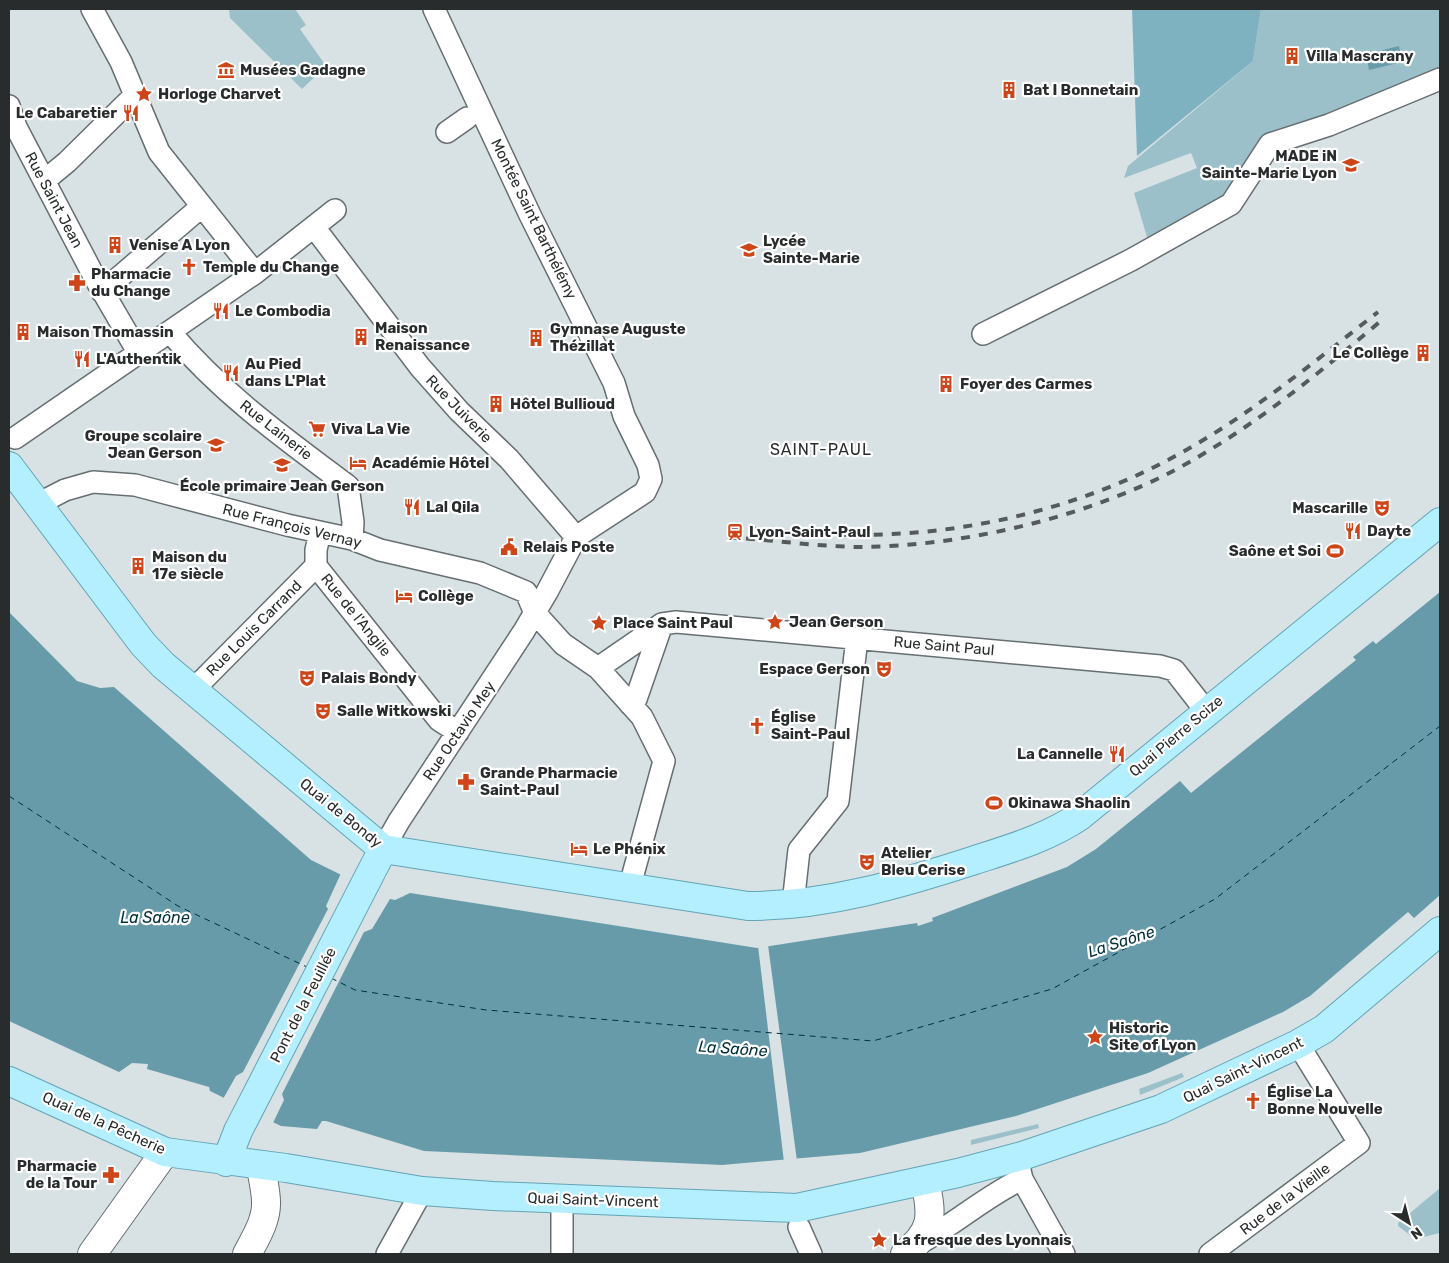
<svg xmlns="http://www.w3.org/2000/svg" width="1449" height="1263" viewBox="0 0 1449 1263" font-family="Rubik,sans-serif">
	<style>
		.green { fill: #9cc0ca }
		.forest { fill: #7fb2c0 }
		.water { fill: #689ba9 }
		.pier { fill: #d8e1e4 }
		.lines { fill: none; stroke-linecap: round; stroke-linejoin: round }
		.ferry { stroke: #00303a; stroke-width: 1; stroke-dasharray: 6 5; stroke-linecap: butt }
		.street-casing { stroke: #666e71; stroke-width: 24 }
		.secondary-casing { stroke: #666e71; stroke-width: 30 }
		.primary-casing { stroke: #63a4b6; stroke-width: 30 }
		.street { stroke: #fff; stroke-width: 21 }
		.secondary { stroke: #fff; stroke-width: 28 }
		.primary { stroke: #b4efff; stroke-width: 28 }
		.rail { stroke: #555a5b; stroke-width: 4; stroke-dasharray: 9 9; stroke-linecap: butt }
		.labels { text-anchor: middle; stroke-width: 4.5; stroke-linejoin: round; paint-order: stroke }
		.poi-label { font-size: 15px; font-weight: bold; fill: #292c2d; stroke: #fff; text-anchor: start }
		.street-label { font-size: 15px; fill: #292c2d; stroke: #fff }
		.neighbourhood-label { font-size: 16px; letter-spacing: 1px; fill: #292c2d; stroke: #fff }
		.water-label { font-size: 16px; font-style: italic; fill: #00303a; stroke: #fff }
	</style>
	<rect width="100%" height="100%" fill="#d8e1e4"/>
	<!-- green -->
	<path class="green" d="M 229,9 L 295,9 L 306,25 L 300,29 L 326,66 L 302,89 L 230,18 Z
		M 1261,9 L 1440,9 L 1440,71 L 1272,137 L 1228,195 L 1149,244 L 1134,193 L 1197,168 L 1191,153 L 1124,178 L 1128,166 L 1253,61 Z
		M 1182,1073 L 1184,1077 L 1140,1095 L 1139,1089 Z
		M 1038,1124 L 1039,1128 L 971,1145 L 971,1140 Z
		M 1440,1188 L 1440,1233 L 1415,1239 L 1398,1226 L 1398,1223 Z"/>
	<!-- forest -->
	<path class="forest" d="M 1132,9 L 1261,9 L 1253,61 L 1137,156 Z"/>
	<!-- water -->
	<path class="water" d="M 1399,46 L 1402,62 L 1369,70 L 1366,54 Z
		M 1440,592 L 1440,895 L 1414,918 L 1408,912 L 1310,996 L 1283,1012 L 1148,1073 L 1016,1116 L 860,1153 L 722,1165 L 424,1151 L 326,1121 L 322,1121 L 317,1129 L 281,1126 L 210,1091 L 209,1087 L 147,1069 L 148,1064 L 132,1063 L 119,1072 L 9,1021 L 9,612 L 77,681 L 100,688 L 114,687 L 311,860 L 390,899 L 395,900 L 410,893 L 757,948 L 917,923 L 918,926 L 933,921 L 932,918 L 1067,867 L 1096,849 L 1180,781 L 1191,793 L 1356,660 L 1353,657 L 1373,641 L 1376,644 Z"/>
	<!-- pier -->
	<path class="pier" d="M 342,871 L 391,897 L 405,896 L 390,899 L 372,929 L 364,932 L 282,1094 L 284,1100 L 272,1125 L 223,1099 L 236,1076 L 243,1072 L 328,909 L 326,906 Z
		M 768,945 L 797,1161 L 784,1162 L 758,946 Z"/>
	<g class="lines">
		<!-- ferry -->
		<path class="ferry" d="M 9,796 L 178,906 L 307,967
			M 331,978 L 355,990 L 486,1010 L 873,1041 L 1052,989 L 1215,899 L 1440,726"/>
		<!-- street casing -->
		<g class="street-casing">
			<path id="street" d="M 92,9 L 121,62 L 159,152 L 255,273
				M 9,106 L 16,127 L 96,280 L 138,352
				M 447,132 L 467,118
				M 44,181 L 67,162 L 134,96
				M 314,227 L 420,367 L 459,411 L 509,459 L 576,537
				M 102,292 L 201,207
				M 170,332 C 221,393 285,439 348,486 L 353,522 L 352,539
				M 983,334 L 1131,260 L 1231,204 L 1270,144 L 1329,125 L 1440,79
				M 15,438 L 255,273 L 335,210
				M 36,505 L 65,490 L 93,482 L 135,485 L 287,525 L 352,539 L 380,550 L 480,573 L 526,592 L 535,613 L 563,644 L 598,668 L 642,717 L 664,761 L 629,889
				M 320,532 L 316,550 L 316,566 L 439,720 L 458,732
				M 598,668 L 662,624 L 676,622 L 1160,666 L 1174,670 L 1206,711
				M 193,690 L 316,566
				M 630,704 L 636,699 L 662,624
				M 383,849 L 399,821 L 524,631 L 547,592 L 576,537 L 645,492 L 651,479 L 648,465 L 624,416 L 614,383 L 530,215 L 434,9
				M 793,904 L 799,850 L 838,801 L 857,638
				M 1019,1166 L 1022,1179 L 1064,1254
				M 799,1227 L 811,1254
				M 917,1246 L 916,1245 C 953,1226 984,1197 1022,1179
				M 387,1254 L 422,1191
				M 562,1254 L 562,1198
				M 1210,1254 L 1359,1143 L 1298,1044"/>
		</g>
		<!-- secondary casing -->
		<g class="secondary-casing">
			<path id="secondary" d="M 92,1254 L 165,1152
				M 247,1254 C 255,1239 267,1220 266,1202 C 266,1190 262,1177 261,1165
				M 905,1254 C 933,1231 933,1216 925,1182"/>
		</g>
		<!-- primary casing -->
		<g class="primary-casing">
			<path id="primary" d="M 9,466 L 143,644 L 163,665 L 383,849 L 748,906 C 826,906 901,884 975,860 C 1012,848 1047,838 1080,816 L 1440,522
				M 9,1081 L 165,1152 L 286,1168 L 422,1191 L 493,1196 L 797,1208 L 958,1173 L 1022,1156 L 1161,1109 L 1298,1044 L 1324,1029 L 1440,931
				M 226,1162 L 238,1131 L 383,849"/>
		</g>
		<!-- street -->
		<use href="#street" class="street"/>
		<!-- secondary -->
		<use href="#secondary" class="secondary"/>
		<!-- primary -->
		<use href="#primary" class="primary"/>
		<!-- rail -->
		<path class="rail" d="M 730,527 C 784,531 838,537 892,534 C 985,530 1085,504 1168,460 C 1244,420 1310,365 1378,312
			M 728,537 C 771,540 814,546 857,547 C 960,547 1084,518 1175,470 C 1251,429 1317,375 1383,319"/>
	</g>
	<!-- icons -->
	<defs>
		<g id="building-bare" transform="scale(1.35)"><path d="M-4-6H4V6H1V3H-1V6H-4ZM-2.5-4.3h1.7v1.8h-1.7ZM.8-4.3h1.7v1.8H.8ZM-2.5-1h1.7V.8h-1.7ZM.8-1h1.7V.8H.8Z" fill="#cd4518" stroke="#fff" stroke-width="2.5" paint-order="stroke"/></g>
		<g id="museum-bare" transform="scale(1.35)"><path d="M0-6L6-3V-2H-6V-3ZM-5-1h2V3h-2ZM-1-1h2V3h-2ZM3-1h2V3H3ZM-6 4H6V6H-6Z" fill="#cd4518" stroke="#fff" stroke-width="2.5" paint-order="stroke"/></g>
		<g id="sight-bare" transform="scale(1.35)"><path d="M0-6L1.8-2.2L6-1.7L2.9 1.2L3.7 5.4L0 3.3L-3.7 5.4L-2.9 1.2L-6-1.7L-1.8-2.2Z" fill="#cd4518" stroke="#fff" stroke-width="2.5" paint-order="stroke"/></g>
		<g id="restaurant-bare" transform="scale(1.35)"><path d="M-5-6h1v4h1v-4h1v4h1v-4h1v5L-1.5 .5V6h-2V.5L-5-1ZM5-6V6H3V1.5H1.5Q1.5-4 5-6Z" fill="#cd4518" stroke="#fff" stroke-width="2.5" paint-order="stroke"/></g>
		<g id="university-bare" transform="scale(1.35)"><path d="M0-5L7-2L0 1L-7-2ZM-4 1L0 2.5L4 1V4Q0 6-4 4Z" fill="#cd4518" stroke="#fff" stroke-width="2.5" paint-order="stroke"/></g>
		<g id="school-bare" transform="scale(1.35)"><path d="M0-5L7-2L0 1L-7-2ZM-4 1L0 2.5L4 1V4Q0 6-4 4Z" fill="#cd4518" stroke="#fff" stroke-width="2.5" paint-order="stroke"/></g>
		<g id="church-bare" transform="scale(1.35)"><path d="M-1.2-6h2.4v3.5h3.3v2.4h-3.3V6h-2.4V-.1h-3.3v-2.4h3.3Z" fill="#cd4518" stroke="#fff" stroke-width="2.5" paint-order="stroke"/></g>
		<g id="pharmacy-bare" transform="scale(1.35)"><path d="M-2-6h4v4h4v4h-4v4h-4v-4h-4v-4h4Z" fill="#cd4518" stroke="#fff" stroke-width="2.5" paint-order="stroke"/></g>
		<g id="supermarket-bare" transform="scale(1.35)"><path d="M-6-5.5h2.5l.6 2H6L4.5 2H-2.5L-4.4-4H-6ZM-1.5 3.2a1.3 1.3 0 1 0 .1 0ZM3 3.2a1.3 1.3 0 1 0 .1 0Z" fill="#cd4518" stroke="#fff" stroke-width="2.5" paint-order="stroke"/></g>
		<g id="hotel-bare" transform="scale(1.35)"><path d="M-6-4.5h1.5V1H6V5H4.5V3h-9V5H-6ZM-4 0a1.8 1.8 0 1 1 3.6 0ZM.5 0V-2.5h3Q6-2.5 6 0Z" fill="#cd4518" stroke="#fff" stroke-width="2.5" paint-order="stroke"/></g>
		<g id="theatre-bare" transform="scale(1.35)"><path d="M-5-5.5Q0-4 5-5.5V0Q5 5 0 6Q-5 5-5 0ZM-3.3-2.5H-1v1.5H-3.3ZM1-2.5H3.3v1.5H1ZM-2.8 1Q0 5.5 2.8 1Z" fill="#cd4518" stroke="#fff" stroke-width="2.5" paint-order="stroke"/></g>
		<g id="station-bare" transform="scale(1.35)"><path d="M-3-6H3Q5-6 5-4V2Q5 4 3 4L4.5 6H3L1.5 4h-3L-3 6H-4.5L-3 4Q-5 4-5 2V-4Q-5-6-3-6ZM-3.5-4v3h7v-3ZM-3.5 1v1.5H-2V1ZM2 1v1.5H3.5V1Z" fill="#cd4518" stroke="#fff" stroke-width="2.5" paint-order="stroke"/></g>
		<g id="civic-bare" transform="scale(1.35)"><path d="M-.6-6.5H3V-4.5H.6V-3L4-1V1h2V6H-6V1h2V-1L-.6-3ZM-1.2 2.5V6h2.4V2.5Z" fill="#cd4518" stroke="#fff" stroke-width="2.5" paint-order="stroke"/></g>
		<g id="stadium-bare" transform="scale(1.35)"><path d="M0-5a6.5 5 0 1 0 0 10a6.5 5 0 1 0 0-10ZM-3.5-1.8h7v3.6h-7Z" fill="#cd4518" stroke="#fff" stroke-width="2.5" paint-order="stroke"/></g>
	</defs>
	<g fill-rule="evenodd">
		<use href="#building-bare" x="1292" y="56"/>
		<use href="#museum-bare" x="226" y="70"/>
		<use href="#building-bare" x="1009" y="90"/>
		<use href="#sight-bare" x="144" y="94"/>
		<use href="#restaurant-bare" x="131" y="113"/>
		<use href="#university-bare" x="1351" y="165"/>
		<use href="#building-bare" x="115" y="245"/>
		<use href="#school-bare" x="749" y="250"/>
		<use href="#church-bare" x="189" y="267"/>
		<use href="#pharmacy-bare" x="77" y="283"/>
		<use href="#restaurant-bare" x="221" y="311"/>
		<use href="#building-bare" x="23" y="332"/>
		<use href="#building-bare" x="361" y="337"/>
		<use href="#building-bare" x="536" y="338"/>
		<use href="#building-bare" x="1423" y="353"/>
		<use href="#restaurant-bare" x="82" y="359"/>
		<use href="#restaurant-bare" x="231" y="373"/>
		<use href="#building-bare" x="946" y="384"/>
		<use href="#building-bare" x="496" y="404"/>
		<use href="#supermarket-bare" x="317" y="429"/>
		<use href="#school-bare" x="216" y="445"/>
		<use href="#hotel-bare" x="358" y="463"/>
		<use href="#school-bare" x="282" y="465"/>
		<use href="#restaurant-bare" x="412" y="507"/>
		<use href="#theatre-bare" x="1382" y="508"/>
		<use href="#restaurant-bare" x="1353" y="531"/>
		<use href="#station-bare" x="735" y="532"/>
		<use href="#civic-bare" x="509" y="547"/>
		<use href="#stadium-bare" x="1335" y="551"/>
		<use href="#building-bare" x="138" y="566"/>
		<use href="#hotel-bare" x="404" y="596"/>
		<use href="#sight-bare" x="775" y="622"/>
		<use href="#sight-bare" x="599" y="623"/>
		<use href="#theatre-bare" x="884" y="669"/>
		<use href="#theatre-bare" x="307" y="678"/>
		<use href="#theatre-bare" x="323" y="711"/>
		<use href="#church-bare" x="757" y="726"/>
		<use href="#restaurant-bare" x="1117" y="754"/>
		<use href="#pharmacy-bare" x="466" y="782"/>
		<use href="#stadium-bare" x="994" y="803"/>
		<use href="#hotel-bare" x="579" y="849"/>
		<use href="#theatre-bare" x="867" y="862"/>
		<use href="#sight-bare" x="1095" y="1037"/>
		<use href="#church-bare" x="1253" y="1101"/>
		<use href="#pharmacy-bare" x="111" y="1175"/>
		<use href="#sight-bare" x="879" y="1240"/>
	</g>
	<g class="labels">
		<!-- poi labels -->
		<g class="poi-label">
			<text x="1306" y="61">Villa Mascrany</text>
			<text x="240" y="75">Musées Gadagne</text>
			<text x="1023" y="95">Bat I Bonnetain</text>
			<text x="158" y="99">Horloge Charvet</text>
			<text x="117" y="118" text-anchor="end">Le Cabaretier</text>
			<text x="1337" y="161" text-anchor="end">MADE iN<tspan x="1337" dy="17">Sainte-Marie Lyon</tspan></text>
			<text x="763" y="246">Lycée<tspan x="763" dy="17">Sainte-Marie</tspan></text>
			<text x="129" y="250">Venise A Lyon</text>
			<text x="203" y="272">Temple du Change</text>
			<text x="91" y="279">Pharmacie<tspan x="91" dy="17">du Change</tspan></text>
			<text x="235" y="316">Le Combodia</text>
			<text x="375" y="333">Maison<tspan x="375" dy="17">Renaissance</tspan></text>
			<text x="550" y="334">Gymnase Auguste<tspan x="550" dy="17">Thézillat</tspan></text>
			<text x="37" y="337">Maison Thomassin</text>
			<text x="1409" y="358" text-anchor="end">Le Collège</text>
			<text x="96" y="364">L'Authentik</text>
			<text x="245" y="369">Au Pied<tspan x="245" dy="17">dans L'Plat</tspan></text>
			<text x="960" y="389">Foyer des Carmes</text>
			<text x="510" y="409">Hôtel Bullioud</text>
			<text x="331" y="434">Viva La Vie</text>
			<text x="202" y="441" text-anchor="end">Groupe scolaire<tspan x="202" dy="17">Jean Gerson</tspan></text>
			<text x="372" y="468">Académie Hôtel</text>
			<text x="282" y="491" text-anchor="middle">École primaire Jean Gerson</text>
			<text x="426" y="512">Lal Qila</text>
			<text x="1368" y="513" text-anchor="end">Mascarille</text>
			<text x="1367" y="536">Dayte</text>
			<text x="749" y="537">Lyon-Saint-Paul</text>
			<text x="523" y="552">Relais Poste</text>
			<text x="1321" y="556" text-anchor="end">Saône et Soi</text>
			<text x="152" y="562">Maison du<tspan x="152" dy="17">17e siècle</tspan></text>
			<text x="418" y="601">Collège</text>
			<text x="789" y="627">Jean Gerson</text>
			<text x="613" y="628">Place Saint Paul</text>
			<text x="870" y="674" text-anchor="end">Espace Gerson</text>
			<text x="321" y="683">Palais Bondy</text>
			<text x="337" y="716">Salle Witkowski</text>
			<text x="771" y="722">Église<tspan x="771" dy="17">Saint-Paul</tspan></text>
			<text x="1103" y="759" text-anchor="end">La Cannelle</text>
			<text x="480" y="778">Grande Pharmacie<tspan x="480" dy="17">Saint-Paul</tspan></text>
			<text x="1008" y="808">Okinawa Shaolin</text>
			<text x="593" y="854">Le Phénix</text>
			<text x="881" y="858">Atelier<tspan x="881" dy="17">Bleu Cerise</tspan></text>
			<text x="1109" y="1033">Historic<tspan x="1109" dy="17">Site of Lyon</tspan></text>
			<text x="1267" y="1097">Église La<tspan x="1267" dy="17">Bonne Nouvelle</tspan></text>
			<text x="97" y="1171" text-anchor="end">Pharmacie<tspan x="97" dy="17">de la Tour</tspan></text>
			<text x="893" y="1245">La fresque des Lyonnais</text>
		</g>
		<!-- street labels -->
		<g class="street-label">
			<text transform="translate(54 200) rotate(62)" y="5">Rue Saint Jean</text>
			<text transform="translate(534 219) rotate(64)" y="5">Montée Saint Barthélémy</text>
			<text transform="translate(459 409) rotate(46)" y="5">Rue Juiverie</text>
			<text transform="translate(276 430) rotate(38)" y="5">Rue Lainerie</text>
			<text transform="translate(292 526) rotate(14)" y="5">Rue François Vernay</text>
			<text transform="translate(356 615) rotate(51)" y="5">Rue de l'Angile</text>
			<text transform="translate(254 628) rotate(-45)" y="5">Rue Louis Carrand</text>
			<text transform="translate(944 646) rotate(5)" y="5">Rue Saint Paul</text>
			<text transform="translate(459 731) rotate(-56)" y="5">Rue Octavio Mey</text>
			<text transform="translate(1176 736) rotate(-40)" y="5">Quai Pierre Scize</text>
			<text transform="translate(341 813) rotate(39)" y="5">Quai de Bondy</text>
			<text transform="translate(303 1005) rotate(-63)" y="5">Pont de la Feuillée</text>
			<text transform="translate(1243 1070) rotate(-26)" y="5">Quai Saint-Vincent</text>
			<text transform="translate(104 1123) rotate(24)" y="5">Quai de la Pêcherie</text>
			<text transform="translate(1285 1199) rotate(-37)" y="5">Rue de la Vieille</text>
			<text transform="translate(593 1200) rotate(2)" y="5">Quai Saint-Vincent</text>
		</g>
		<!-- neighbourhood labels -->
		<g class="neighbourhood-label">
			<text x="821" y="455">SAINT-PAUL</text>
		</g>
		<!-- water labels -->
		<g class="water-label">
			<text x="155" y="923">La Saône</text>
			<text transform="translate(1121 941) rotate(-18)" y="6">La Saône</text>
			<text transform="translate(733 1048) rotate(4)" y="6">La Saône</text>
		</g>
	</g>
	<!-- border -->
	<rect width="1449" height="1263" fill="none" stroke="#292c2d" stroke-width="20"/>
	<!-- north arrow -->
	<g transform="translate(1409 1223) rotate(144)" stroke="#ffffff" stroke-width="4" paint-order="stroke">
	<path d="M0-4L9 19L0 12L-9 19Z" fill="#292c2d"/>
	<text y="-8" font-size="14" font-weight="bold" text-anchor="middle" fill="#292c2d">N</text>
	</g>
</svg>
